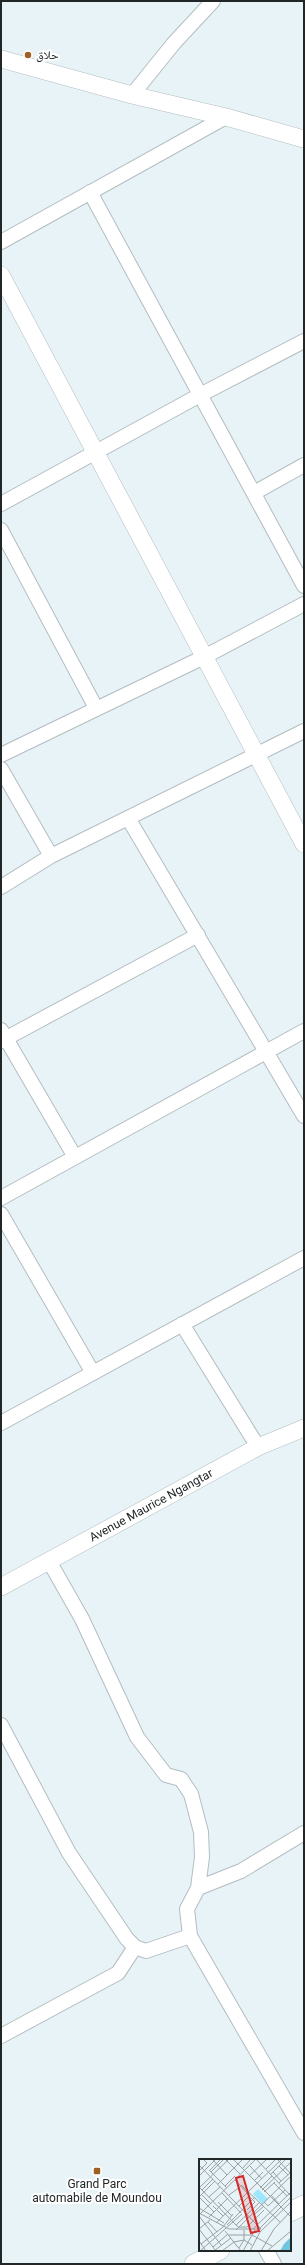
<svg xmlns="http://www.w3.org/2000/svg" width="305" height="2265" viewBox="0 0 305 2265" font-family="Roboto,'Noto Naskh Arabic',sans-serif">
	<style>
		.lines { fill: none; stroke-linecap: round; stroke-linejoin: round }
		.minor-casing { stroke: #b3bdc1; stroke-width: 16 }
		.tertiary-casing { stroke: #b3bdc1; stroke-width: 18 }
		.secondary-casing { stroke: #b3bdc1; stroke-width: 20 }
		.minor { stroke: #fff; stroke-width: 14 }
		.tertiary { stroke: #fff; stroke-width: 17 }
		.secondary { stroke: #fff; stroke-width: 19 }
		.poi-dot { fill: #9e6125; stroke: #fff; stroke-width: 1.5 }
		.labels { text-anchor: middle; stroke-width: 4; stroke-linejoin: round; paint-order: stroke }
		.poi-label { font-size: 12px; fill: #212627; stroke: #fff; text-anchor: start }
		.street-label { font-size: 12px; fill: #212627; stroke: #fff }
		.inset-road { fill: none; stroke: #98a1a4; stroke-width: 1 }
		.view { fill: #d62828; fill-opacity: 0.15; stroke: #d62828; stroke-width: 2 }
		.inset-edge { fill: none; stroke: #212627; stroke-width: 2 }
	</style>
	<rect width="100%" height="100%" fill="#e8f3f7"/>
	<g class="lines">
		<!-- minor casing -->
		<g class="minor-casing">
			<path id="minor" d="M 132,95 L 174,43 L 213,1
				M 90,192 L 304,586
				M 1,242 L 226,117
				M 254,493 L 304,465
				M 1,504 L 200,395 L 304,341
				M 1,530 L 96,708
				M 1,755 L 204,657 L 304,604
				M 1,769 L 51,856
				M 128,818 L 304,1116
				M 1,887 L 51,856 L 304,731
				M 1,1030 L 75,1157
				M 1,1041 L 198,935
				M 1,1198 L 304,1031
				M 1,1214 L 93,1373
				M 182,1324 L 258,1447
				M 1,1423 L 304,1258
				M 49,1561 L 82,1619 L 137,1737 L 166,1775 L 181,1779 L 191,1794 L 201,1832 L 202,1857 L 198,1888 L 187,1909 L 190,1936 L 304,2133
				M 1,1725 L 69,1853 L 127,1939 L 135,1947 L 146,1951 L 190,1936
				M 198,1888 L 241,1871 L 304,1833
				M 1,2036 L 118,1973 L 135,1947
				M 266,2250 L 274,2264"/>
		</g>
		<!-- tertiary casing -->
		<g class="tertiary-casing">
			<g id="tertiary">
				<path d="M 1,59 L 132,95 L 226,117 L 304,139"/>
				<path d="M 1,275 L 304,844"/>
				<path id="s1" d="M 1,1587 L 258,1447 L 304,1428"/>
			</g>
		</g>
		<!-- secondary casing -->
		<g class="secondary-casing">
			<path id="secondary" d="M 290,2212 L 304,2205
				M 194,2264 L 220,2250"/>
		</g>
		<!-- minor -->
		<use href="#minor" class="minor"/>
		<!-- tertiary -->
		<use href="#tertiary" class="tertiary"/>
		<!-- secondary -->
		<use href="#secondary" class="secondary"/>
	</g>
	<!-- markers -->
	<g class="poi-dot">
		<circle cx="28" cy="55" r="4"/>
		<rect x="93" y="2167" width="8" height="8" rx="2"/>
	</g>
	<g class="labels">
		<!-- poi labels -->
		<g class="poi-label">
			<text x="36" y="59">حلاق</text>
			<text x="97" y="2188" text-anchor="middle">Grand Parc<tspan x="97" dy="14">automabile de Moundou</tspan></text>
		</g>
		<!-- street labels -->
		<g class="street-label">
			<text dy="4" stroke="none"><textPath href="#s1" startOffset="171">Avenue Maurice Ngangtar</textPath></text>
		</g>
	</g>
	<!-- overview -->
	<g transform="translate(199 2159)">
		<rect width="92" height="92" fill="#e8f3f7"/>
		<path d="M 59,30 L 69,40 L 63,45 L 54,35 Z" fill="#9de6fe"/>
		<path d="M 92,78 L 92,92 L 81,92 L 85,85 Z" fill="#6fc4df"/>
		<path class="inset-road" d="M 13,0 L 28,16M 26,0 L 41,15M 34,0 L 92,58M 57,0 L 92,37M 78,0 L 92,15M 0,6 L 62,70M 51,7 L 63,20M 80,7 L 89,16M 43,10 L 52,0M 67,10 L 77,0M 10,11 L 28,29M 0,12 L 8,4 L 4,0M 10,12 L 22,0M 12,13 L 25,0M 74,13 L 82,22M 71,16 L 87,0M 0,17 L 17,0M 50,17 L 68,0M 36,21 L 48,34M 55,22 L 64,13M 75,24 L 88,37M 80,24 L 92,13M 19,25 L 44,0M 42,26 L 81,63M 26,27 L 36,17M 0,28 L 39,68 L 48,68M 0,29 L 30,0M 61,29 L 73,17M 3,31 L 14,20M 63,31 L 92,3M 65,33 L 76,23M 23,34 L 42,54M 2,35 L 12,45M 30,36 L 41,28M 72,36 L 80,45M 0,38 L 16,22M 0,38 L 15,53M 10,38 L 21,28M 19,43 L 33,57M 65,43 L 69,47 L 86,31M 14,47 L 24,57M 40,47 L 51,36M 0,49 L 25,64M 48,51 L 56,43 L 50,37M 0,54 L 30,70 L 62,70M 56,55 L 65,47M 0,56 L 57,0M 0,57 L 22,86M 10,58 L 29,39M 9,63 L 18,73M 17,64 L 83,0M 28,66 L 56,38M 37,66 L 61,43M 24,68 L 34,55M 48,68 L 65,51M 61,69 L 92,38M 0,70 L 17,92M 0,70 L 11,61M 54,70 L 92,33M 37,71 L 92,17M 26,72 L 42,92M 30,76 L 53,76 L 73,87M 0,82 L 7,92M 35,83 L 45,81 L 53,86M 2,85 L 24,68M 14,88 L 29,75M 40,89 L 45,81 L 45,71M 1,92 L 43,55M 15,92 L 32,79M 23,92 L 35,83M 44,92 L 56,71M 51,92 L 61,73 L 92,43M 62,92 L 75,70 L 92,52M 68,92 L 92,72"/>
		<path class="view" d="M 44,17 L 60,72 L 52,74 L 37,19 Z"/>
		<rect width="92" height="92" class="inset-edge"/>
	</g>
	<!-- border -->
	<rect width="305" height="2265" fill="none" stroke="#212627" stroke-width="4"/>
</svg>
